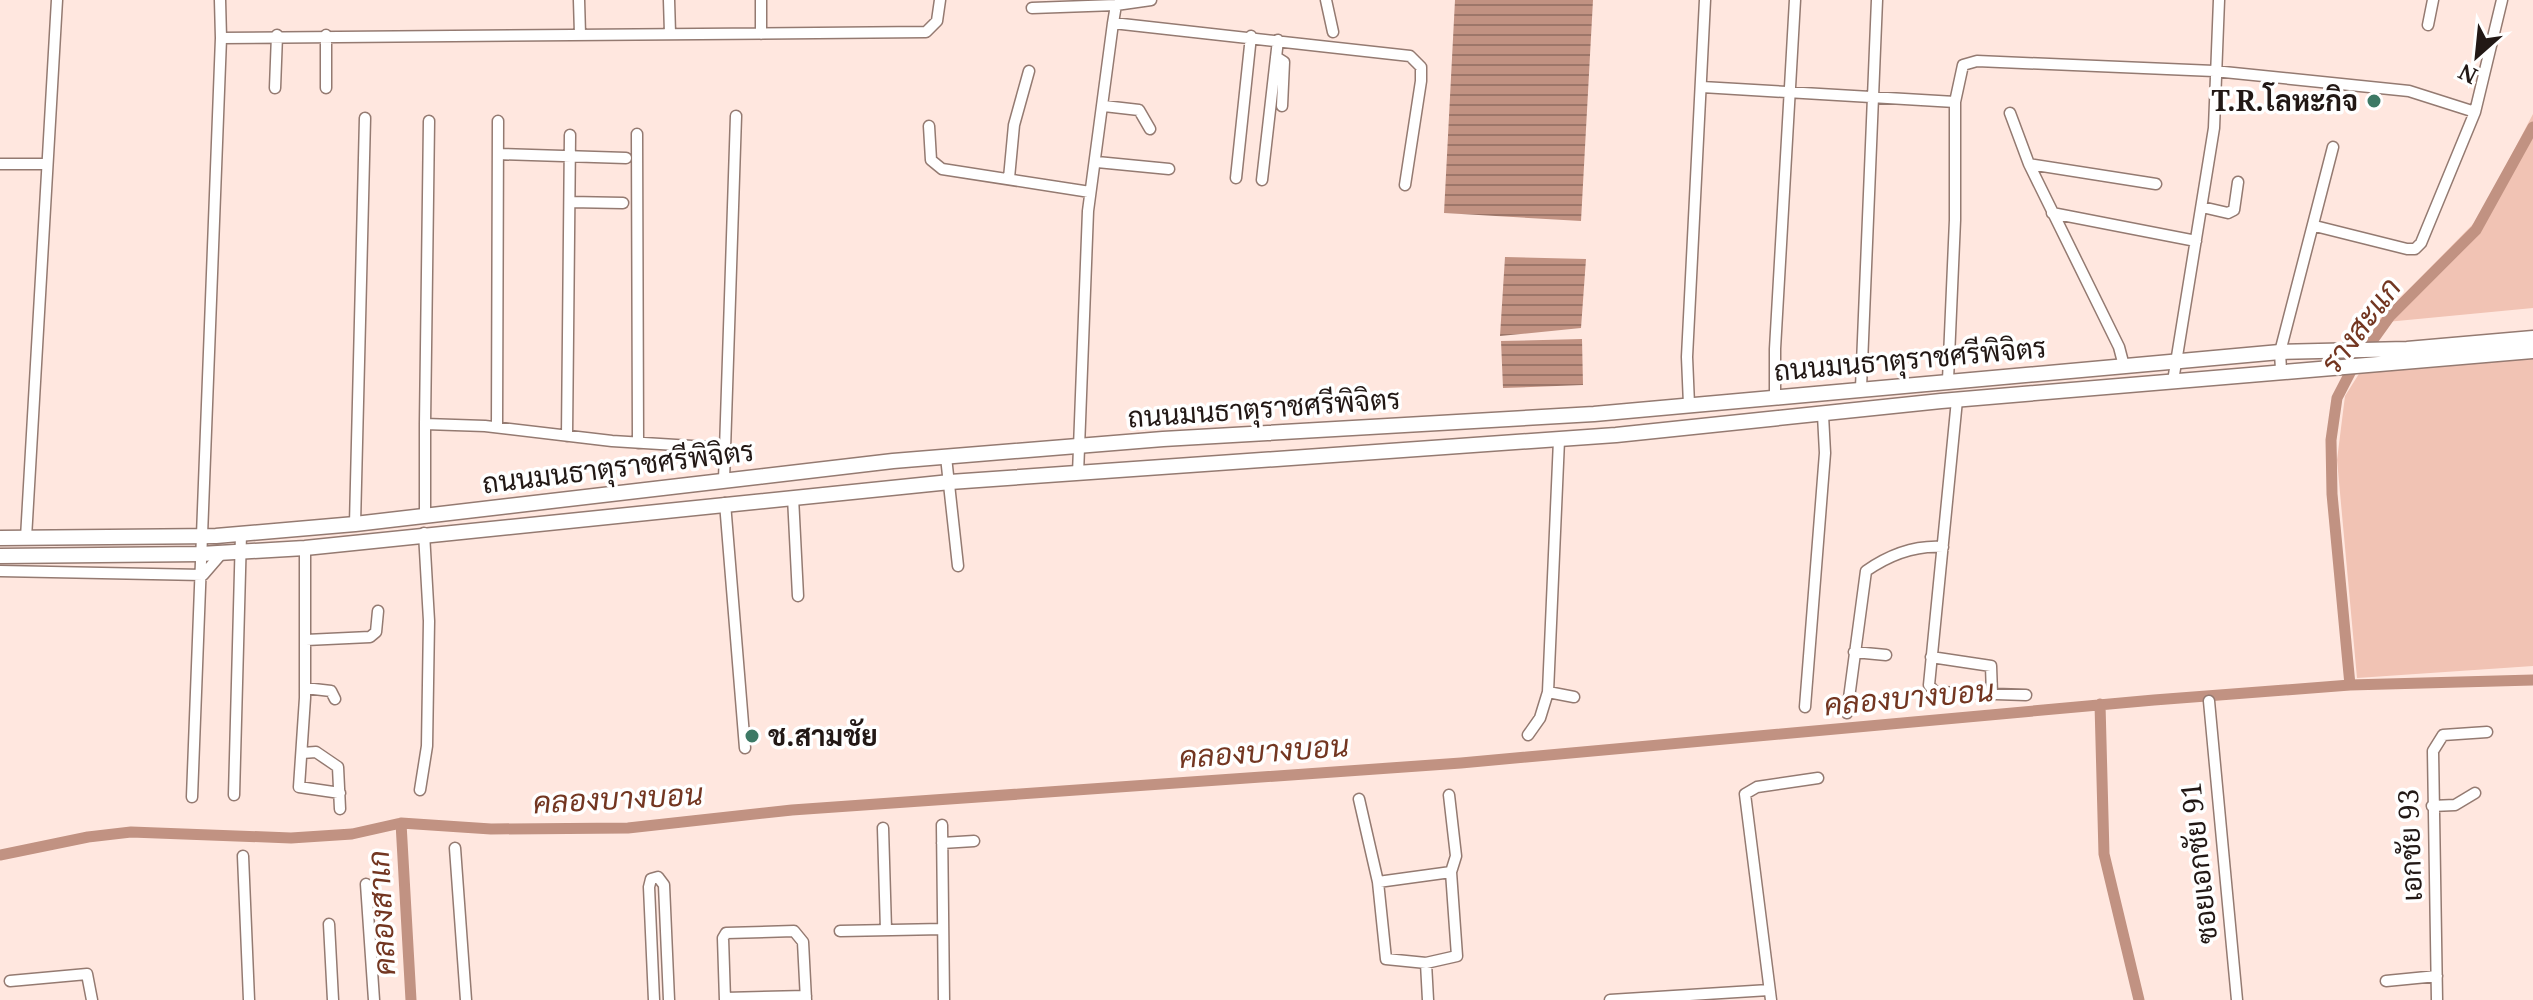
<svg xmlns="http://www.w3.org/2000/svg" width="2533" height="1000" viewBox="0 0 2533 1000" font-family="'Noto Serif',Sarabun,serif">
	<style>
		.grass { fill: #f1c3b4 }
		.water { fill: url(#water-rules) }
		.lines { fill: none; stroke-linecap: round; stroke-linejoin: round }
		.canal { stroke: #c19282; stroke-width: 11 }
		.street-casing { stroke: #947a71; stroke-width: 13 }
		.secondary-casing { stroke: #947a71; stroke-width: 17 }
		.street { stroke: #fff; stroke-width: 10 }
		.secondary { stroke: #fff; stroke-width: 14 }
		.poi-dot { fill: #3d7965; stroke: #fff; stroke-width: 3 }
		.labels { text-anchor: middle; stroke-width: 7; stroke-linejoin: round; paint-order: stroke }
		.poi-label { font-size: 28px; font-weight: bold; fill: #221815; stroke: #fff; text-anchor: end }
		.street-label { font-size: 28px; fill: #221815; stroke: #fff }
		.water-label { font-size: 30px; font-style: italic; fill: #733621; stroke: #fff }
	</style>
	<defs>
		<pattern id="water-rules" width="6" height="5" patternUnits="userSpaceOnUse" patternTransform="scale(2)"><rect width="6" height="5" fill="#c19282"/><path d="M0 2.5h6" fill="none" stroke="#9c7669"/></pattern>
	</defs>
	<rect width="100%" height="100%" fill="#ffe7df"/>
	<!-- grass -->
	<path class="grass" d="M 2533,114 L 2533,308 L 2376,323 L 2478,219 Z
		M 2533,356 L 2533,666 L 2357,678 L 2337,460 L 2345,396 L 2362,369 Z"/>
	<!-- water -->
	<path class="water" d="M 1455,0 L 1593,0 L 1581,221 L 1444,213 Z
		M 1505,257 L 1586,259 L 1581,328 L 1500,336 Z
		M 1582,339 L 1583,385 L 1503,388 L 1501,341 Z"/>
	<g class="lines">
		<!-- canal -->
		<path class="canal" d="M 2350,685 L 2332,494 L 2331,440 L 2337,398 L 2352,369 L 2390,316 L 2476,230 L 2533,127
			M 2100,704 L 2104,854 L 2139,1000
			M 401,823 L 411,1000
			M 0,855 L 88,837 L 131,832 L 291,838 L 352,834 L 401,823 L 491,829 L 628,828 L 792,810 L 1461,763 L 2154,700 L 2350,685 L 2533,680"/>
		<!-- street casing -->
		<g class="street-casing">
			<path id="street" d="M 220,0 L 221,38
				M 579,0 L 580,34
				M 669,0 L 670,33
				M 761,0 L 761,34
				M 1326,0 L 1333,32
				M 1032,8 L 1116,5
				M 1113,23 L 1116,5 L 1151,0
				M 2428,25 L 2433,0
				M 1276,57 L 1284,62 L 1282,106
				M 1702,87 L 1955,102
				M 275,88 L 277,35
				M 326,88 L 326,35
				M 1104,106 L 1139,110 L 1150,129
				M 2010,113 L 2029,164 L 2119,347 L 2124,366
				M 929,126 L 931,160 L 942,169 L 1090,192
				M 637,134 L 638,443
				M 498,154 L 626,158
				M 1097,162 L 1169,169
				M 0,164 L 45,164
				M 2029,164 L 2156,184
				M 1009,178 L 1014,125 L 1029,71
				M 1236,178 L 1251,36
				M 1262,180 L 1278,40
				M 570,202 L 623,203
				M 2202,207 L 2228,213 L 2234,210 L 2238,182
				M 2052,213 L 2196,241
				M 2315,226 L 2407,249 L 2415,249 L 2421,243 L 2475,112 L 2502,0
				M 2281,370 L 2280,352 L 2333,147
				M 1948,380 L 1955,220 L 1955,102 L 1963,65 L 1977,61 L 2214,71 L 2409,91 L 2475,112
				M 2173,381 L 2214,128 L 2219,0
				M 1861,388 L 1877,0
				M 1775,397 L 1775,349 L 1795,0
				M 1957,400 L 1929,685 L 1935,692 L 2026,695
				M 1689,405 L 1687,357 L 1705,0
				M 425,424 L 429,121
				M 497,427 L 498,121
				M 567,436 L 570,135
				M 946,457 L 958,566
				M 1078,474 L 1088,211 L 1113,23 L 1410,56 L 1421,67 L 1421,81 L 1405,185
				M 724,480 L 736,116
				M 793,497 L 798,596
				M 725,503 L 745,748
				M 425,516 L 425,424 L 485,426 L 612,441 L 724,448
				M 355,524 L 365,118
				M 26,538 L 57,0
				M 305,548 L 305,698 L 299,787 L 340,793
				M 0,571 L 203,575 L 222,553
				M 306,640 L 370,637 L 376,632 L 378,611
				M 1854,652 L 1886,655
				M 1931,657 L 1991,666 L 1992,694
				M 305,688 L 331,691 L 335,699
				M 1548,692 L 1574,697
				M 2209,701 L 2237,1000
				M 1805,707 L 1825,453 L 1823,415
				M 1847,713 L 1866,571 C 1889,555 1915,545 1943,547
				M 1528,735 L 1540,718 L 1548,692 L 1559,440
				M 302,753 L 316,752 L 338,767 L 340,809
				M 420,790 L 427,746 L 429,621 L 424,533
				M 234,795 L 241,534
				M 1449,795 L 1456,856 L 1451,872 L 1457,956 L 1426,963 L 1386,959 L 1378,882 L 1451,872
				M 192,797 L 221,38 L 926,32 L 937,21 L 940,0
				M 1359,799 L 1378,882
				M 2432,806 L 2455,805 L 2475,793
				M 942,825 L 944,1000
				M 883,828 L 886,930
				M 942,843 L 974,841
				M 455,848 L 466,1000
				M 243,856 L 249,1000
				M 366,884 L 374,1000
				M 329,924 L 333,1000
				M 840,931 L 943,929
				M 1426,963 L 1428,1000
				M 10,981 L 87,974 L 92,1000
				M 2386,981 L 2437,976
				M 725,998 L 806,996
				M 654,1000 L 649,887 L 651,879 L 658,877 L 664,885 L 669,1000
				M 725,1000 L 723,938 L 726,933 L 794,931 L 803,942 L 806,1000
				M 1610,1000 L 1769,990
				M 1771,1000 L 1745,794 L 1757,787 L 1818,778
				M 2437,1000 L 2433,751 L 2443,735 L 2487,732"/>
		</g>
		<!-- secondary casing -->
		<g class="secondary-casing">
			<path id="secondary" d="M 0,538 L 216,536 L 355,524 L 893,461 L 1163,439 L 1594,414 L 2280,352 L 2407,349 L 2533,338
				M 0,556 L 201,554 L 305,548 L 950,482 L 1616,435 L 1941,401 L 2533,351"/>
		</g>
		<!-- street -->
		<use href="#street" class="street"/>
		<!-- secondary -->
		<use href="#secondary" class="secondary"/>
	</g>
	<!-- markers -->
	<g class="poi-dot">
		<circle cx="2374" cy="101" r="8"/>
		<circle cx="752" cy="736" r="8"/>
	</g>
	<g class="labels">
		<!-- poi labels -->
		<g class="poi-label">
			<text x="2358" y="111">T.R.โลหะกิจ</text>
			<text x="768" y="746" text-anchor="start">ช.สามชัย</text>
		</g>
		<!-- street labels -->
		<g class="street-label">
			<text transform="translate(1910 359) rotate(-5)" y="10">ถนนมนธาตุราชศรีพิจิตร</text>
			<text transform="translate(1264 408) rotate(-4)" y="10">ถนนมนธาตุราชศรีพิจิตร</text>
			<text transform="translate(618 467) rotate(-7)" y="10">ถนนมนธาตุราชศรีพิจิตร</text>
			<text transform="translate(2410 845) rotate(-92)" y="10">เอกชัย 93</text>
			<text transform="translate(2199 863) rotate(-96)" y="10">ซอยเอกชัย 91</text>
		</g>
		<!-- water labels -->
		<g class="water-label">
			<text transform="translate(2361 326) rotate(-53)" y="10">รางสะแก</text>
			<text transform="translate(1909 698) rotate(-5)" y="10">คลองบางบอน</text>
			<text transform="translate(1264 752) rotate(-4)" y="10">คลองบางบอน</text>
			<text transform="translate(618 799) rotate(-3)" y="10">คลองบางบอน</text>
			<text transform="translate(382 913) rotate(-93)" y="10">คลองสาเก</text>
		</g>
	</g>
	<!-- north arrow -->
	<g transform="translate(2477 56) rotate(207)" stroke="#ffffff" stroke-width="6" paint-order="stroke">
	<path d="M0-6L14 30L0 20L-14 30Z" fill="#221815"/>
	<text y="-12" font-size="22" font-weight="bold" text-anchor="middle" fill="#221815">N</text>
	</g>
</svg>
